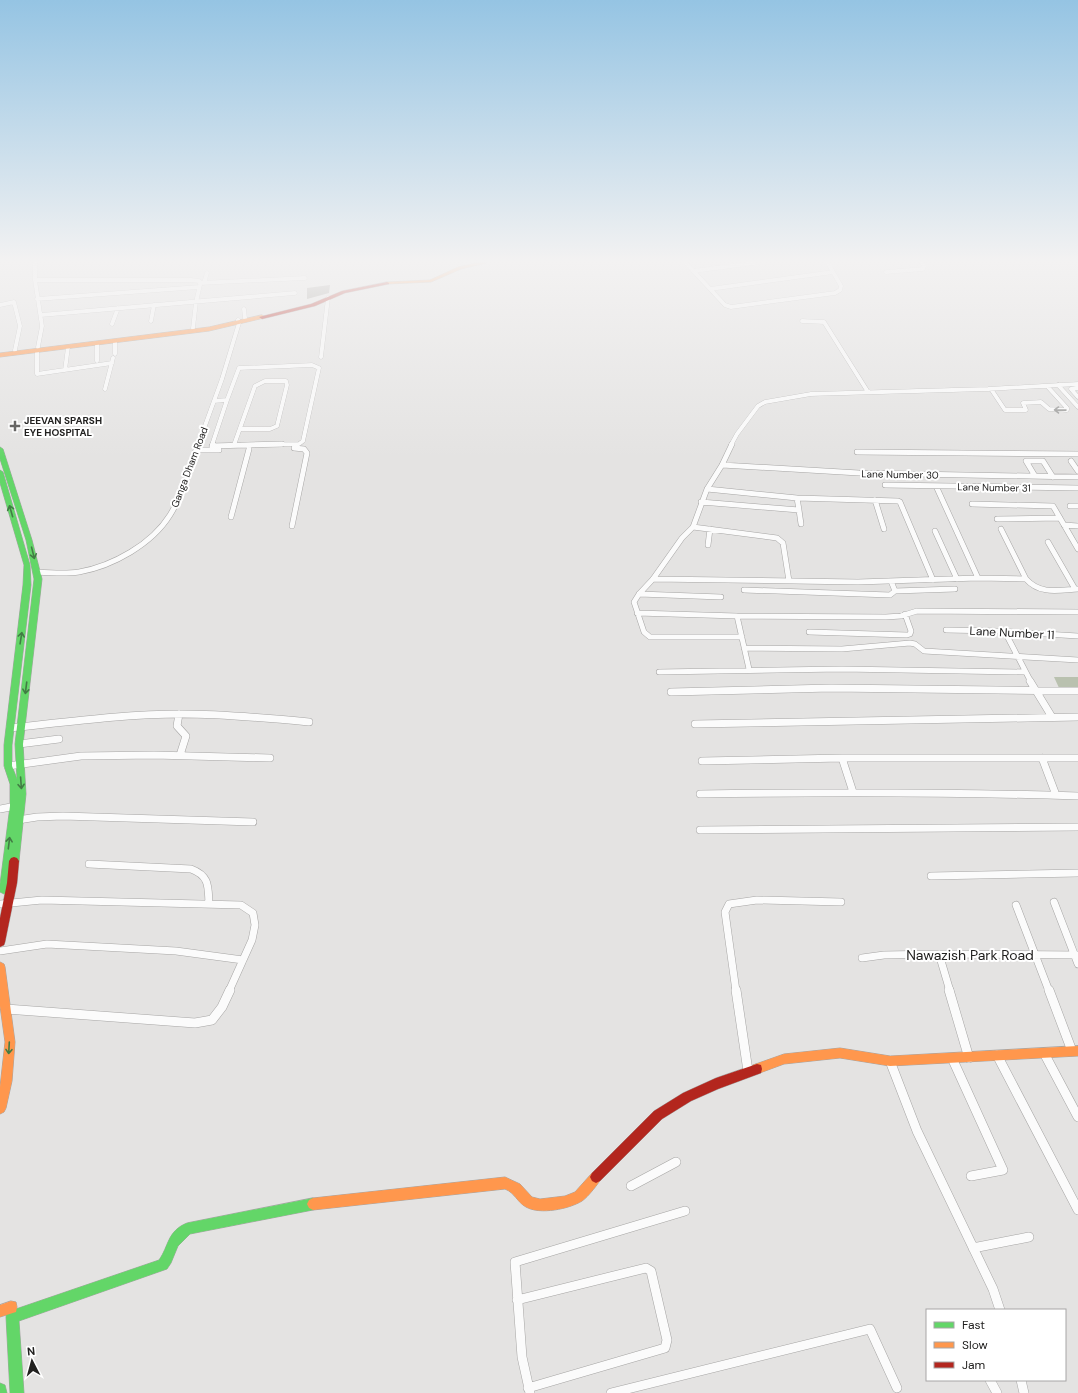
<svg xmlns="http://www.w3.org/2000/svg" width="1078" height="1393" viewBox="0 0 1078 1393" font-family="'DM Sans',sans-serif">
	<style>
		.forest { fill: #b9c1af }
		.building { fill: #9a9590 }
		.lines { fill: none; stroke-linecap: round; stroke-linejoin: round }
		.street-far3-casing { stroke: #a6a5a4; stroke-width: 4.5 }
		.street-far2-casing { stroke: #a6a5a4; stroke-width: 6 }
		.street-far1-casing { stroke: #a6a5a4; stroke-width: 8 }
		.street-casing { stroke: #a6a5a4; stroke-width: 10 }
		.fast-casing { stroke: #a6a5a4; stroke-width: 1 }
		.slow-casing { stroke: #a6a5a4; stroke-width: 1 }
		.jam-casing { stroke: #a6a5a4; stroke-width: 1 }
		.street-far3 { stroke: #fbfbfb; stroke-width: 4 }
		.street-far2 { stroke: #fbfbfb; stroke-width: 5 }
		.street-far1 { stroke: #fbfbfb; stroke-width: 7 }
		.street { stroke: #fbfbfb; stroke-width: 9 }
		.fast { fill: #63d668; fill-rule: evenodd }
		.slow { fill: #ff974d; fill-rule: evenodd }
		.jam { fill: #b3261e; fill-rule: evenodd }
		.oneway { stroke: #999998 }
		.oneway2 { stroke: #427c44 }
		.poi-dot { fill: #666564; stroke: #fff; stroke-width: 1.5 }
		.labels { text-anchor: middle; stroke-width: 4; stroke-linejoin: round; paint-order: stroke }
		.far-poi-label { font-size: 10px; font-weight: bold; fill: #222120; stroke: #fff; text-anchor: start }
		.far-street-label { font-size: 10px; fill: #222120; stroke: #fff }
		.street-label { font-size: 12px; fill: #222120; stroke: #fff }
		.near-street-label { font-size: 14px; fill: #222120; stroke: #fff }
	</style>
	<rect width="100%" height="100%" fill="#e4e3e2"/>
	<!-- forest -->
	<path class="forest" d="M 1054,677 L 1078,677 L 1078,690 L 1060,690 Z"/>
	<!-- building -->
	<path class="building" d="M 330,285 L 329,293 L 307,299 L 307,288 Z"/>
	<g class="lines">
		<!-- street-far3 casing -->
		<g class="street-far3-casing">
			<path id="street-far3" d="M 35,263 L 35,280 L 42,326 L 38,347
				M 686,263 L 725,305 L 731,307 L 835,293 L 840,290 L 841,286 L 828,263
				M 693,271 L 754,263
				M 886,272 L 923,269 L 924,266 L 922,263
				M 35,280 L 191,280 L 199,281 L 200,283 L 305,278
				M 204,283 L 207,273
				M 710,289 L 833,272
				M 37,299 L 199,287
				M 0,305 L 14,302 L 20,326 L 15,350
				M 244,309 L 245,318
				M 41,315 L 295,293
				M 151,321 L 154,305
				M 802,321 L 824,322 L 868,392
				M 112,324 L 118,308
				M 193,328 L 196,302 L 200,285
				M 115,342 L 115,354
				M 97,344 L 97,361
				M 37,351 L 37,374 L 112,363
				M 321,357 L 328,298
				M 65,370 L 68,347
				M 1058,385 L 1078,407
				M 1078,388 L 1071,389 L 1078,397
				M 105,389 L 113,358
				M 991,389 L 1005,410 L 1026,410 L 1023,403 L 1041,402 L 1049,409 L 1067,410 L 1067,408 L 1047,386
				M 227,400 L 239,368 L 312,365 L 319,368 L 303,441 L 299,444 L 239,445
				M 214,401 L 227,400
				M 198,445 L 222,379 L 239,323 L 238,320
				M 212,445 L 227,400
				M 234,445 L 255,386 L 265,381 L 286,381 L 287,385 L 277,426 L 270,429 L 240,429
				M 731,445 L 737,434 L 758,406 L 765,402 L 811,394 L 988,389 L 1078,384"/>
		</g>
		<!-- street-far2 casing -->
		<g class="street-far2-casing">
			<path id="street-far2" d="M 213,444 L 212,446 L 282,444
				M 732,444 L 722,465 L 707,489 L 693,527 L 682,538 L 653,579 L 639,594 L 634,602 L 644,632 L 650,637 L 742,637
				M 196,450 L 219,450
				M 857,452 L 1078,454
				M 1071,461 L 1078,471
				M 722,465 L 859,473 L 1078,477
				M 1035,476 L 1026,461 L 1043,461 L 1053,477
				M 885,485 L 1078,488
				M 936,486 L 978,578
				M 707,489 L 797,498 L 898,501 L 900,502 L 933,580
				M 875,500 L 884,529
				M 701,502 L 799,510 L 797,498
				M 972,504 L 1053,506 L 1078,549
				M 1070,506 L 1078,506
				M 799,510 L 801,524
				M 231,517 L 249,449
				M 997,519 L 1060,518
				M 1064,525 L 1078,526
				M 292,526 L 307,453 L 304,449 L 294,448
				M 693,527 L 777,538 L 783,543 L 789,581
				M 1001,529 L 1026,579
				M 935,531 L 957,579
				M 1048,542 L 1075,589
				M 708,545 L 710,529
				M 37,572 C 51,573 66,574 79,572 C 113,566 152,544 170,515 C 183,494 190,468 198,444
				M 653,579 L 858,582 L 978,578 L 1026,579 C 1040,595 1059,590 1078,589
				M 744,590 L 890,595 L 895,591 L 891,581
				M 895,591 L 955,589
				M 639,594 L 721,597
				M 637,613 L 737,616 L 886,617 L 901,616 L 917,611 L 1078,612
				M 737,616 L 749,669
				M 946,630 L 997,631 L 1078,636
				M 809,632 L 907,635 L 910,634 L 911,631 L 905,614
				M 1005,632 L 1031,682
				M 744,648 L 842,649 L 910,643 L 915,644 L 924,651 L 1078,660
				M 659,672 L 842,669 L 1025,672"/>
		</g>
		<!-- street-far1 casing -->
		<g class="street-far1-casing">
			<path id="street-far1" d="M 1030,681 L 1052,717
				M 671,692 L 831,688 L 1078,691
				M 179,714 L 177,726 L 186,736 L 180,755
				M 695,724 L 1078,717
				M 10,728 C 67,722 124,714 182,714 C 225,714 267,718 309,722
				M 19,744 L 59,739
				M 842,758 L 853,792
				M 1042,758 L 1056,795
				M 702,761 L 842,758 L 1078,758
				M 8,766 L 81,756 L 154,755 L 270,758
				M 700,794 C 826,792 952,792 1078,796
				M 0,809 L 16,806
				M 18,820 L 37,817 L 63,816 L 253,822
				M 700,830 L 1078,827
				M 89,864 L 191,869 C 210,876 208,887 209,904
				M 931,876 L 1078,873
				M 1054,902 L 1078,964
				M 1,904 L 42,900 L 241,905 L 253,913 L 255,925 L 252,940 L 229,991
				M 1016,905 L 1049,991
				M 0,951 L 47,944 L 176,951 L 243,960
				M 939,954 L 950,991
				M 862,958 L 884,955 L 939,954 L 1078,955
				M 736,991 L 725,912 L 729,904 L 757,900 L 841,902"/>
		</g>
		<!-- street casing -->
		<g class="street-casing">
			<path id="street" d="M 736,990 L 748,1071
				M 949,990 L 969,1058
				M 1049,990 L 1072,1051
				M 6,1009 L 195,1023 L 212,1020 L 222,1007 L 230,990
				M 1044,1053 L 1078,1117
				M 997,1055 L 1078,1210
				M 952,1058 L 1003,1170 L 971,1176
				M 890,1061 L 917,1131 L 993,1289 L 1000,1310
				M 631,1186 L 676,1162
				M 973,1248 L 1029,1237
				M 517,1300 L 646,1268 L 651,1271 L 667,1340 L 665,1348 L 528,1388
				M 990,1380 L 997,1393
				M 1021,1380 L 1024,1393
				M 530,1393 L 522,1357 L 515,1262 L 685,1211
				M 611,1393 L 870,1329 L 897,1388"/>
		</g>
		<!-- fast casing -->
		<g class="fast-casing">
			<path id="fast" d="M 0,447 L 3,449 L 32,540 L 42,579 L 23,744 L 26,794 L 19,861 L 17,864 L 12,864 L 9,890 L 7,893 L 4,894 L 0,892 L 0,884 L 10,806 L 10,784 L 4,766 L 4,745 L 23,585 L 24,565 L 0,483 L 0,470 L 3,472 L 30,565 L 31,585 L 12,745 L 12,766 L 17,779 L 15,744 L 34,579 L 26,540 L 0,459 Z
				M 313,1198 L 317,1200 L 319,1204 L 317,1208 L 313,1210 L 190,1234 L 178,1246 L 171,1263 L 167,1269 L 19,1321 L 24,1393 L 10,1393 L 6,1317 L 7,1312 L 159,1260 C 169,1246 167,1231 187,1223 Z
				M 0,1383 L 5,1385 L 7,1393 L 0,1393 Z"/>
		</g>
		<!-- slow casing -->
		<g class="slow-casing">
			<path id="slow" d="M 476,263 L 486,263 L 461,269 L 431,282 L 387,284 L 385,283 L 387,282 L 430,280 L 458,267 Z
				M 262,315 L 265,317 L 264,318 L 209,331 L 0,357 L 0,353 L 209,327 Z
				M 0,962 L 4,964 L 5,967 L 15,1042 L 12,1081 L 6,1108 L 4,1112 L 0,1114 L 0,1087 L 5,1042 L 0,1006 Z
				M 1078,1046 L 1078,1056 L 890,1066 L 840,1058 L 784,1064 L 757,1074 L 753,1073 L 752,1069 L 753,1065 L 784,1054 L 840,1048 L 890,1056 Z
				M 596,1171 L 600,1173 L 602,1177 C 599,1183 588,1197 582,1201 C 569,1209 540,1215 526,1207 C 517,1202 515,1193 505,1189 L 313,1210 L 309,1208 L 307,1204 L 309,1200 L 313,1198 L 505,1177 L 520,1184 L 532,1197 L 540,1199 L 565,1196 L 575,1192 L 592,1173 Z
				M 11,1301 L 16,1302 L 17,1307 L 16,1312 L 0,1317 L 0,1305 Z"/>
		</g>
		<!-- jam casing -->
		<g class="jam-casing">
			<path id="jam" d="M 387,282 L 389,283 L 389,284 L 345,293 L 315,306 L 262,319 L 259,317 L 311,304 L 342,291 Z
				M 14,857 L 17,858 L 19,861 L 17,883 L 5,942 L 4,945 L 0,947 L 0,918 L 7,883 L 9,861 L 11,858 Z
				M 757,1064 L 761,1065 L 762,1069 L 761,1073 L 718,1089 L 691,1101 L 662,1119 L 600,1181 L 596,1183 L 592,1181 L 590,1177 L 592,1173 L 654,1111 L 683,1093 L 716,1078 Z"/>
		</g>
		<!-- street-far3 -->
		<use href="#street-far3" class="street-far3"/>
		<!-- street-far2 -->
		<use href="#street-far2" class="street-far2"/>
		<!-- street-far1 -->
		<use href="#street-far1" class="street-far1"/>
		<!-- street -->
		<use href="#street" class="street"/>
		<!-- fast -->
		<use href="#fast" class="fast"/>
		<!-- slow -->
		<use href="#slow" class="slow"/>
		<!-- jam -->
		<use href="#jam" class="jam"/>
	</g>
	<!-- one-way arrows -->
	<defs><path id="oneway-shaft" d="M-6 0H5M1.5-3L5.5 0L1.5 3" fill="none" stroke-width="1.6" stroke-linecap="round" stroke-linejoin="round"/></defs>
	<use class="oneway" href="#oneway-shaft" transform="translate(1060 410) rotate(-179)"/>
	<g class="oneway2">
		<use href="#oneway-shaft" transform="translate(11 511) rotate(-106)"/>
		<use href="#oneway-shaft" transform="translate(33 553) rotate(76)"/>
		<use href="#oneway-shaft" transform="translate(21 638) rotate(-81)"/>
		<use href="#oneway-shaft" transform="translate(26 688) rotate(97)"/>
		<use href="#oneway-shaft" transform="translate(21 783) rotate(86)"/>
		<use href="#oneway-shaft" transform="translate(9 843) rotate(-83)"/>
		<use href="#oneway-shaft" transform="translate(9 1048) rotate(93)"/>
	</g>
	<!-- sky -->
	<linearGradient id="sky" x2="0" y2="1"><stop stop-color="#95c4e3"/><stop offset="0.57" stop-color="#f3f2f2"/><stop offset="1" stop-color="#f3f2f2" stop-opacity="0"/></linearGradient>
	<rect width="1078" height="458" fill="url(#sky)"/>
	<!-- markers -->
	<path class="poi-dot" d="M13 420h4v4h4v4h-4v4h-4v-4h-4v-4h4z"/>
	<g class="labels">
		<!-- far-poi labels -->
		<g class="far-poi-label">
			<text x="24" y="424">JEEVAN SPARSH<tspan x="24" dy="12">EYE HOSPITAL</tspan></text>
		</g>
		<!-- far-street labels -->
		<g class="far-street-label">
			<text transform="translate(189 467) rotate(-69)" y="4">Ganga Dham Road</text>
			<text transform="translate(900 474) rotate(1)" y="4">Lane Number 30</text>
			<text transform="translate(994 487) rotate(1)" y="4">Lane Number 31</text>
		</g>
		<!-- street labels -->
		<g class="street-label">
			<text transform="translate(1012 633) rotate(3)" y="4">Lane Number 11</text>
		</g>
		<!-- near-street labels -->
		<g class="near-street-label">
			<text x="970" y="960">Nawazish Park Road</text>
		</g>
	</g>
	<!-- legend -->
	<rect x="926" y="1309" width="140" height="72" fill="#ffffff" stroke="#a7a6a6"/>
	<rect x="934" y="1322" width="20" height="6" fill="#63d668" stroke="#a7a6a6"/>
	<text x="962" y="1329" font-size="12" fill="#222120">Fast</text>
	<rect x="934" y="1342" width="20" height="6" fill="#ff974d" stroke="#a7a6a6"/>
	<text x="962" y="1349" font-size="12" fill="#222120">Slow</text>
	<rect x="934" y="1362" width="20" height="6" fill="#b3261e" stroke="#a7a6a6"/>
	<text x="962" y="1369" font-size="12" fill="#222120">Jam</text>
	<!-- north arrow -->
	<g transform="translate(32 1361) rotate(354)" stroke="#ffffff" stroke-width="3" paint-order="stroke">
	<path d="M0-3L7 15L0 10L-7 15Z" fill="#222120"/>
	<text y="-6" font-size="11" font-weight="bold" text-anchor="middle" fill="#222120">N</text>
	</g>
</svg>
